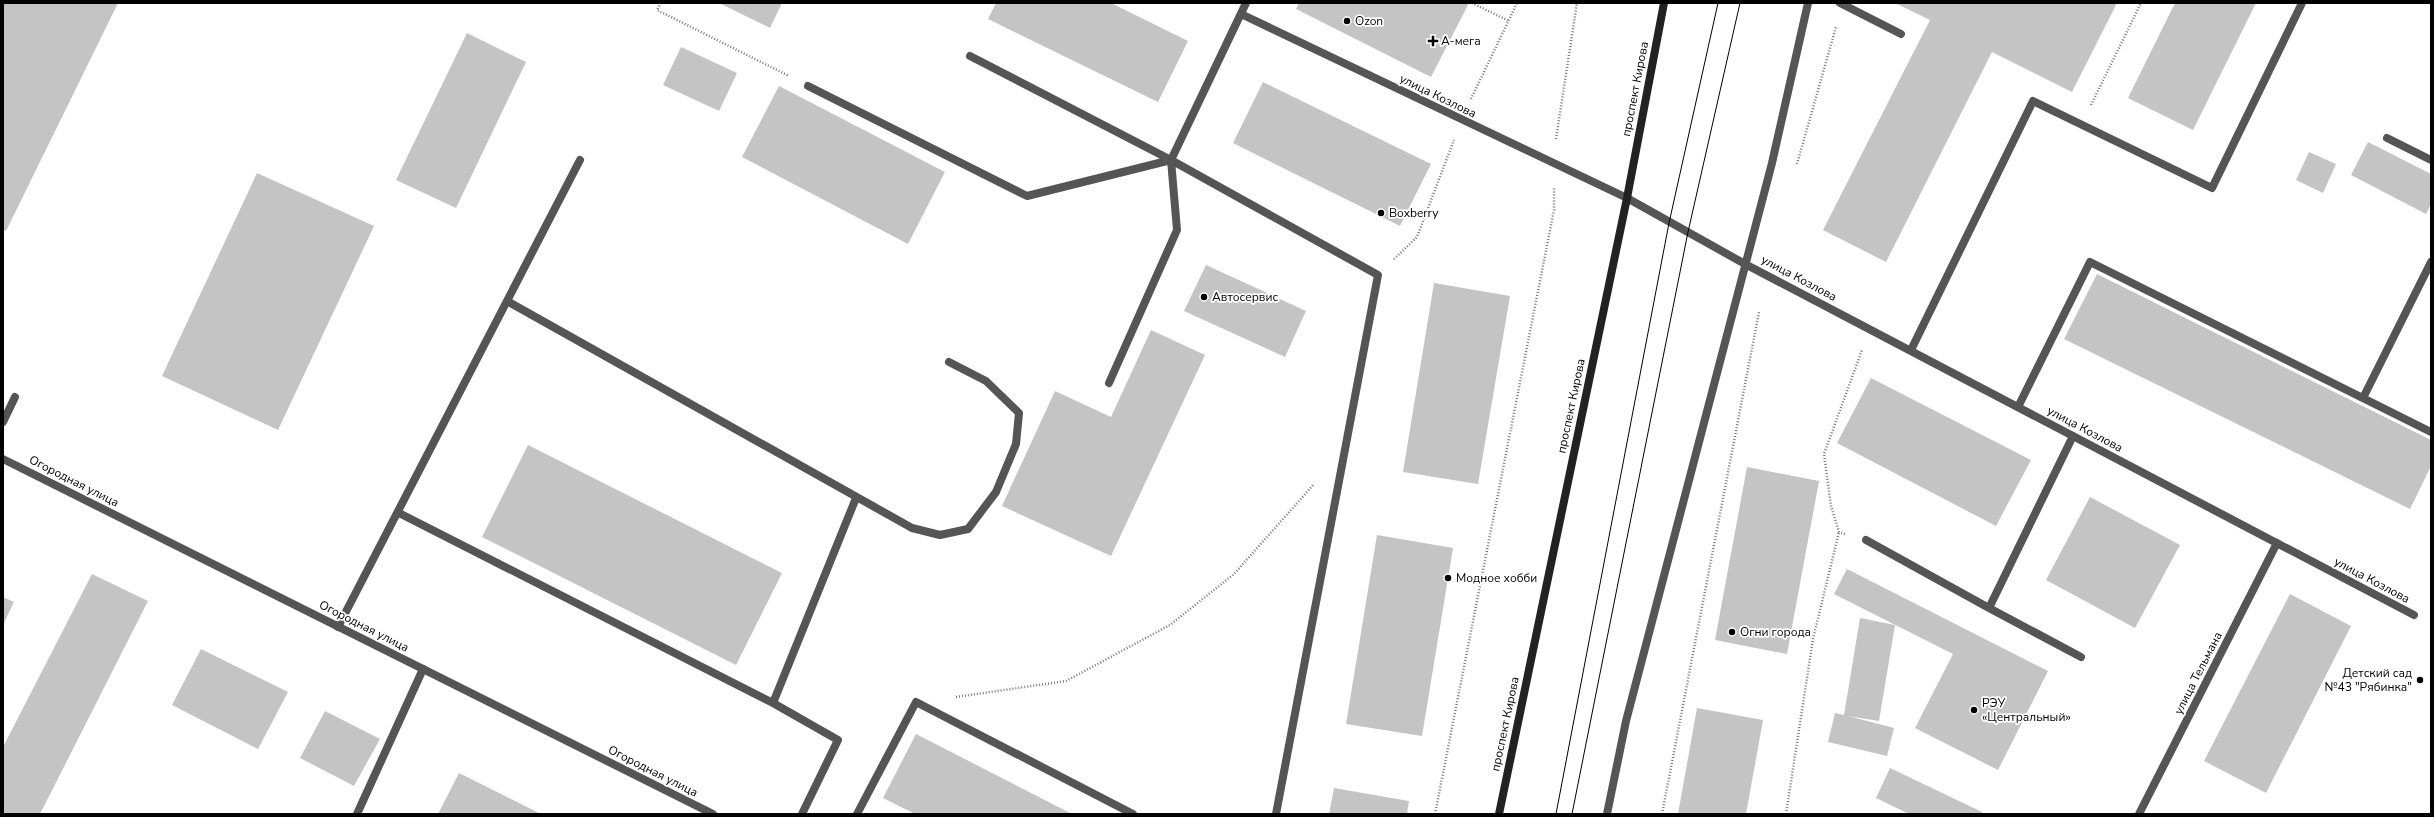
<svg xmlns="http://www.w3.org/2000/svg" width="2434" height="817" viewBox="0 0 2434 817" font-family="'Nunito Sans',sans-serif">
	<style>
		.building { fill: #c4c4c4 }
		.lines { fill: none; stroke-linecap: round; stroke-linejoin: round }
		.path { stroke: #777; stroke-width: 2.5; stroke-dasharray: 1 2; stroke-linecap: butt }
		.service { stroke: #555; stroke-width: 8 }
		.minor { stroke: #555; stroke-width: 8 }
		.tertiary { stroke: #555; stroke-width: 8 }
		.secondary { stroke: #222; stroke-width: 8 }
		.tram { stroke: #000; stroke-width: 1 }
		.poi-dot { fill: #000; stroke: #fff; stroke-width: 1.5 }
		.labels { text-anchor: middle; stroke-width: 3.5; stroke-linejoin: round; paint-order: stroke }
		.poi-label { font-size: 12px; fill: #000; stroke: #fff; text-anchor: start }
		.street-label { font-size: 12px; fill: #000; stroke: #fff }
	</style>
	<rect width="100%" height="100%" fill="#fff"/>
	<!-- building -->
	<path class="building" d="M 3,3 L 118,3 L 6,231 L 3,229 Z
		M 719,3 L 782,3 L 770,28 Z
		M 996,3 L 1111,3 L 1188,41 L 1158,102 L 988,19 Z
		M 1299,3 L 1469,3 L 1431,77 L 1296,9 Z
		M 1895,3 L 2117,3 L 2072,92 L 1992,52 L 1886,262 L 1823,230 L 1930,20 Z
		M 2175,3 L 2256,3 L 2193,130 L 2128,98 Z
		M 467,33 L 526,62 L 456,208 L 396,180 Z
		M 681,47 L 737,73 L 719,111 L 663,85 Z
		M 1263,82 L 1431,164 L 1400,226 L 1233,143 Z
		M 779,86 L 945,172 L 908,244 L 742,157 Z
		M 2368,142 L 2431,174 L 2431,204 L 2426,214 L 2351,175 Z
		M 2309,152 L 2336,164 L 2323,193 L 2296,180 Z
		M 257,173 L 374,226 L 278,430 L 162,376 Z
		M 1206,265 L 1306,311 L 1285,357 L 1184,311 Z
		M 2097,274 L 2431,440 L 2431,466 L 2410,509 L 2064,339 Z
		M 1434,283 L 1510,296 L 1478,484 L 1403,472 Z
		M 1151,330 L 1205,355 L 1111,556 L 1002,506 L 1055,391 L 1111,417 Z
		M 1871,378 L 2031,460 L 1996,526 L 1837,443 Z
		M 528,445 L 782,573 L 736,665 L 482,537 Z
		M 1747,467 L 1819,481 L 1787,654 L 1715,640 Z
		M 2090,497 L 2180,545 L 2135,628 L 2046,580 Z
		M 1377,535 L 1453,548 L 1422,736 L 1346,724 Z
		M 1847,569 L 2048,671 L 1998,770 L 1915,728 L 1953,654 L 1834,594 Z
		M 92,574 L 148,601 L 40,814 L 3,814 L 3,747 Z
		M 2290,594 L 2351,626 L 2266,793 L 2204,761 Z
		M 3,597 L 14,602 L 3,625 Z
		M 1860,618 L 1895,625 L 1879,721 L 1848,716 L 1894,728 L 1887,756 L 1828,742 L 1835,713 L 1844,715 Z
		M 201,649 L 288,692 L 258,749 L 172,705 Z
		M 1697,708 L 1763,720 L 1746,814 L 1678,814 Z
		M 325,711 L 380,739 L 354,786 L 300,758 Z
		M 916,734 L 1072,814 L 915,814 L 883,798 Z
		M 1890,768 L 1982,812 L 1981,814 L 1909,814 L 1876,798 Z
		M 459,773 L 541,814 L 438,814 Z
		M 1334,788 L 1409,801 L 1407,814 L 1329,814 Z"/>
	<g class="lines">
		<!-- path -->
		<path class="path" d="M 661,3 L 657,10 L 789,76
			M 1472,3 L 1509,21
			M 1471,99 L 1517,3
			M 2091,105 L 2141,3
			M 1556,139 L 1577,3
			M 1797,164 L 1836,27
			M 1394,259 L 1417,237 L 1454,140
			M 1845,534 L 1839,532 L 1831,506 L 1824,454 L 1862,350
			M 956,697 L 1066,681 L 1170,625 L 1234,574 L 1314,484
			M 1435,814 L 1554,210 L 1554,188
			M 1662,814 L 1759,312
			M 1786,814 L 1813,639 L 1839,532"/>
		<!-- service -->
		<path class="service" d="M 1840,3 L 1901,34
			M 970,56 L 1171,160 L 1378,275 L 1276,814
			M 808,86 L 1027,196 L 1171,160
			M 2387,138 L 2431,160
			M 507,301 L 912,528 L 940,535 L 968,529 L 996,492 L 1016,444 L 1019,413 L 986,381 L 949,362
			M 1911,350 L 2033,101 L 2212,188 L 2302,3
			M 1109,383 L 1177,230 L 1171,160 L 1246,3
			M 2363,398 L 2431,262
			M 2018,407 L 2090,262 L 2431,432
			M 3,422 L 15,397
			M 399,513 L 773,703
			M 1866,540 L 1989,608 L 2073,436
			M 1989,608 L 2081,657
			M 338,627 L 580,160
			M 357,814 L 423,669
			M 802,814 L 838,740 L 773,703 L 856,498
			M 857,814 L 916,702 L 1133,814
			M 2139,814 L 2277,543"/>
		<!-- minor -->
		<path class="minor" d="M 1241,14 L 1627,198
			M 1745,264 L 2414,615"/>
		<!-- tertiary -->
		<path class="tertiary" d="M 1627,198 L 1745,264
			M 3,459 L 713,814
			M 1607,814 L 1626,721 L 1772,163 L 1808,3"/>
		<!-- secondary -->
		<path class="secondary" d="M 1499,814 L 1627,198 L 1664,3"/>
		<!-- tram -->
		<path class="tram" d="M 1556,814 L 1669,223 L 1718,3
			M 1572,814 L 1688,232 L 1740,3"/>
	</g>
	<!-- markers -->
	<g class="poi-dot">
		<circle cx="1347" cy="21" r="4"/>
		<path d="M1431 35h4v4h4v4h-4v4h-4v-4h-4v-4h4z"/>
		<circle cx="1381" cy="213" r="4"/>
		<circle cx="1204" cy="297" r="4"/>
		<circle cx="1448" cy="578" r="4"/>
		<circle cx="1732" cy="632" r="4"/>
		<circle cx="2420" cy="680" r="4"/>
		<circle cx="1974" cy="710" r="4"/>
	</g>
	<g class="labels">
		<!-- poi labels -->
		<g class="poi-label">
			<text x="1355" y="25">Ozon</text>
			<text x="1441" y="45">А-мега</text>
			<text x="1389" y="217">Boxberry</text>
			<text x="1212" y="301">Автосервис</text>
			<text x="1456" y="582">Модное хобби</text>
			<text x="1740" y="636">Огни города</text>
			<text x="2412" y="677" text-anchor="end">Детский сад<tspan x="2412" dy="14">№43 "Рябинка"</tspan></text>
			<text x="1982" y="707">РЭУ<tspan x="1982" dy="14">«Центральный»</tspan></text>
		</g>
		<!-- street labels -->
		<g class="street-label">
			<text transform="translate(1635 89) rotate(-79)" y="4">проспект Кирова</text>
			<text transform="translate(1438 96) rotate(26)" y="4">улица Козлова</text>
			<text transform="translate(1799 278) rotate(28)" y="4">улица Козлова</text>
			<text transform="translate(1571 406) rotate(-78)" y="4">проспект Кирова</text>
			<text transform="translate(2085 429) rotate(28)" y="4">улица Козлова</text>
			<text transform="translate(74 481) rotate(27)" y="4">Огородная улица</text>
			<text transform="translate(2372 580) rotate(28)" y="4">улица Козлова</text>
			<text transform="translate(364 626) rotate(27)" y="4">Огородная улица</text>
			<text transform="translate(2198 673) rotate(-63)" y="4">улица Тельмана</text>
			<text transform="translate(1505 724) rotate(-78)" y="4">проспект Кирова</text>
			<text transform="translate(653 771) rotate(27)" y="4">Огородная улица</text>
		</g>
	</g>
	<!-- border -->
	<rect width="2434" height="817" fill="none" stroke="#000000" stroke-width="8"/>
</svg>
